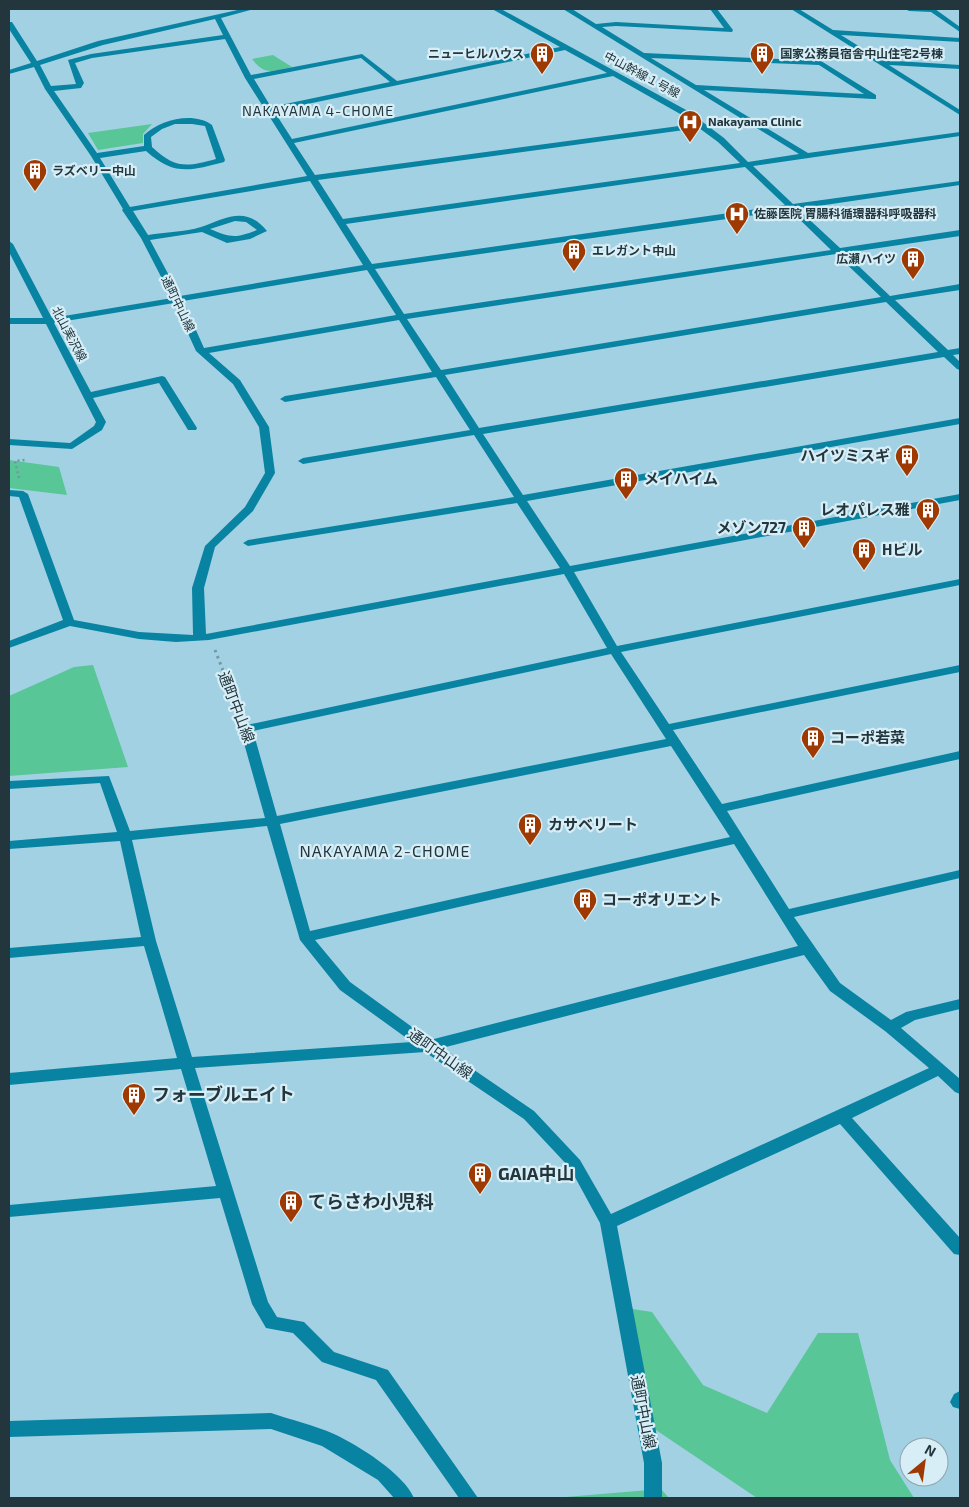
<svg xmlns="http://www.w3.org/2000/svg" width="969" height="1507" viewBox="0 0 969 1507" font-family="'Exo 2','Noto Sans JP',sans-serif">
	<style>
		.green { fill: #58c696 }
		.lines { fill: none; stroke-linecap: round; stroke-linejoin: round }
		.path-far1 { stroke: #7397a5; stroke-width: 2.5; stroke-dasharray: 2 3; stroke-linecap: butt }
		.path { stroke: #7397a5; stroke-width: 3; stroke-dasharray: 2.5 4; stroke-linecap: butt }
		.minor { fill: #0983a2; fill-rule: evenodd }
		.labels { text-anchor: middle; stroke-width: 4.5; stroke-linejoin: round; paint-order: stroke }
		.far-poi-label { font-size: 12px; font-weight: bold; fill: #23363d; stroke: #d7eef7; text-anchor: start }
		.far-street-label { font-size: 12px; fill: #23363d; stroke: #d7eef7 }
		.far-neighbourhood-label { font-size: 14px; letter-spacing: 1px; fill: #23363d; stroke: #d7eef7 }
		.poi-label { font-size: 15px; font-weight: bold; fill: #23363d; stroke: #d7eef7; text-anchor: start }
		.street-label { font-size: 15px; fill: #23363d; stroke: #d7eef7 }
		.neighbourhood-label { font-size: 16px; letter-spacing: 1px; fill: #23363d; stroke: #d7eef7 }
		.near-poi-label { font-size: 18px; font-weight: bold; fill: #23363d; stroke: #d7eef7; text-anchor: start }
	</style>
	<rect width="100%" height="100%" fill="#a2d1e3"/>
	<!-- green -->
	<path class="green" d="M 273,55 L 292,67 C 272,71 265,76 252,59 Z
		M 152,124 L 143,134 L 143,143 L 98,150 L 88,133 Z
		M 9,460 L 59,467 L 67,495 L 9,488 Z
		M 93,665 L 128,767 L 9,776 L 9,696 L 74,667 Z
		M 626,1308 L 652,1312 L 703,1385 L 767,1413 L 818,1333 L 858,1333 L 890,1460 L 914,1498 L 757,1498 L 650,1426 Z
		M 661,1489 L 669,1498 L 554,1498 Z"/>
	<g class="lines">
		<!-- path-far1 -->
		<path class="path-far1" d="M 19,478 L 15,461 L 25,460"/>
		<!-- path -->
		<path class="path" d="M 215,650 L 240,714"/>
		<!-- minor -->
		<path class="minor" d="M 242,9 L 254,9 L 221,18 L 251,75 L 362,54 L 397,81 L 560,47 L 492,9 L 501,9 L 688,111 L 724,138 L 748,162 L 799,154 L 563,9 L 572,9 L 596,24 L 616,22 L 724,28 L 710,9 L 717,9 L 733,30 L 732,32 L 616,26 L 602,27 L 644,53 L 821,61 L 876,95 L 876,99 L 873,99 L 704,90 L 808,153 L 960,132 L 960,136 L 753,166 L 793,204 L 960,181 L 960,185 L 798,209 L 840,248 L 960,230 L 960,236 L 845,253 L 890,296 L 960,284 L 960,290 L 895,300 L 948,350 L 960,348 L 960,354 L 953,355 L 960,362 L 960,370 L 957,369 L 944,357 L 483,434 L 523,495 L 960,418 L 960,424 L 527,501 L 570,566 L 960,494 L 960,500 L 574,572 L 617,646 L 960,579 L 960,585 L 621,652 L 669,724 L 960,665 L 960,672 L 673,730 L 722,804 L 960,751 L 960,759 L 727,811 L 789,909 L 960,870 L 960,878 L 794,917 L 840,983 L 891,1020 L 906,1012 L 960,999 L 960,1009 L 915,1020 L 901,1028 L 960,1079 L 960,1094 L 955,1092 L 938,1076 L 852,1118 L 960,1238 L 960,1255 L 954,1254 L 840,1124 L 617,1226 L 662,1463 L 662,1498 L 644,1498 L 644,1463 L 600,1223 L 570,1168 L 524,1119 L 425,1052 L 195,1068 L 268,1302 L 277,1317 L 304,1322 L 334,1352 L 388,1370 L 478,1498 L 459,1498 L 376,1380 L 322,1362 L 293,1333 L 266,1328 L 252,1304 L 220,1198 L 9,1217 L 9,1205 L 216,1186 L 181,1069 L 9,1085 L 9,1073 L 177,1058 L 144,946 L 9,958 L 9,948 L 141,937 L 120,841 L 9,849 L 9,841 L 117,832 L 100,783 L 9,789 L 9,781 L 109,776 L 130,831 L 265,818 L 240,729 L 242,726 L 607,648 L 564,574 L 209,640 L 176,642 L 139,639 L 70,626 L 9,648 L 9,641 L 63,620 L 19,497 L 9,496 L 9,490 L 23,491 L 28,494 L 74,620 L 139,632 L 193,635 L 192,588 L 205,546 L 245,507 L 265,473 L 259,427 L 233,384 L 196,351 L 174,303 L 54,323 L 91,392 L 162,376 L 165,377 L 197,428 L 196,430 L 188,430 L 159,383 L 93,398 L 106,422 L 102,430 L 72,449 L 9,445 L 9,439 L 70,443 L 94,426 L 96,422 L 46,324 L 9,324 L 9,318 L 43,318 L 9,252 L 9,241 L 13,244 L 52,318 L 172,298 L 141,238 L 122,210 L 123,209 L 91,156 L 45,89 L 34,67 L 9,74 L 9,70 L 31,63 L 9,29 L 9,22 L 12,22 L 37,61 L 98,41 ZM 215,19 L 223,35 L 91,54 L 68,60 L 76,84 L 51,86 L 40,65 L 103,45 ZM 225,39 L 245,78 L 307,176 L 130,207 L 100,158 L 146,151 C 174,176 190,171 224,162 L 225,160 L 212,125 C 193,111 160,120 144,135 L 144,146 L 97,153 L 54,91 L 81,88 L 84,83 L 75,63 L 92,58 ZM 565,50 L 607,73 L 292,139 L 274,111 ZM 361,58 L 390,82 L 271,107 L 254,79 ZM 651,58 L 819,65 L 864,94 L 696,85 ZM 613,76 L 682,115 L 694,124 L 315,175 L 294,143 ZM 175,124 L 192,124 L 205,126 L 216,159 C 186,167 176,169 152,147 L 151,137 L 162,129 ZM 699,128 L 718,142 L 740,163 L 343,219 L 318,180 ZM 745,167 L 785,205 L 372,264 L 346,224 ZM 310,181 L 363,265 L 180,296 L 150,240 L 202,232 L 227,243 L 250,239 L 267,231 C 246,205 226,218 201,227 C 185,232 165,232 148,235 L 133,211 ZM 790,210 L 831,250 L 404,314 L 375,269 ZM 235,221 L 246,222 L 257,230 C 236,238 231,238 210,229 ZM 836,254 L 881,297 L 441,370 L 407,319 ZM 367,270 L 396,315 L 204,348 L 183,301 ZM 886,302 L 938,352 L 479,428 L 445,375 ZM 399,320 L 432,372 L 285,396 L 280,399 L 285,402 L 436,377 L 470,430 L 303,458 L 298,461 L 303,464 L 474,435 L 514,497 L 248,540 L 243,543 L 248,546 L 517,503 L 560,568 L 206,634 L 204,588 L 215,547 L 253,511 L 275,473 L 269,427 L 240,380 L 209,353 ZM 611,654 L 666,739 L 277,816 L 253,731 ZM 671,746 L 730,837 L 310,931 L 280,824 ZM 267,826 L 300,940 L 340,990 L 412,1042 L 192,1057 L 156,941 L 132,840 ZM 734,844 L 798,946 L 430,1040 L 350,982 L 315,940 ZM 804,955 L 830,991 L 885,1031 L 929,1068 L 611,1214 L 580,1160 L 534,1111 L 442,1048 Z
			M 791,9 L 799,9 L 833,30 L 960,38 L 960,42 L 841,35 L 881,60 L 960,65 L 960,69 L 889,65 L 960,110 L 960,115 Z
			M 905,9 L 935,9 L 960,27 L 960,32 L 931,12 L 909,11 Z
			M 960,1391 L 960,1409 L 953,1407 L 950,1402 L 954,1394 Z
			M 271,1413 C 291,1420 314,1425 334,1434 C 358,1445 404,1474 414,1498 L 394,1498 L 378,1480 L 322,1446 L 271,1429 L 9,1437 L 9,1421 Z"/>
	</g>
	<!-- icons -->
	<defs>
		<g id="building-pin" transform="scale(1.25)"><path d="M0 17L-7.5 6A9.5 9.5 0 1 1 7.5 6Z" fill="#9d3901" stroke="#d7eef7"/><path d="M-4-6H4V6H1V3H-1V6H-4ZM-2.5-4.3h1.7v1.8h-1.7ZM.8-4.3h1.7v1.8H.8ZM-2.5-1h1.7V.8h-1.7ZM.8-1h1.7V.8H.8Z" fill="#fff"/></g>
		<g id="hospital-pin" transform="scale(1.25)"><path d="M0 17L-7.5 6A9.5 9.5 0 1 1 7.5 6Z" fill="#9d3901" stroke="#d7eef7"/><path d="M-5-5h3v3.5h4V-5h3V5h-3V1.5h-4V5h-3Z" fill="#fff"/></g>
	</defs>
	<g fill-rule="evenodd">
		<use href="#building-pin" x="542" y="54"/>
		<use href="#building-pin" x="762" y="54"/>
		<use href="#hospital-pin" x="690" y="122"/>
		<use href="#building-pin" x="35" y="171"/>
		<use href="#hospital-pin" x="737" y="214"/>
		<use href="#building-pin" x="574" y="251"/>
		<use href="#building-pin" x="913" y="259"/>
		<use href="#building-pin" x="907" y="456"/>
		<use href="#building-pin" x="626" y="479"/>
		<use href="#building-pin" x="928" y="510"/>
		<use href="#building-pin" x="804" y="528"/>
		<use href="#building-pin" x="864" y="550"/>
		<use href="#building-pin" x="813" y="738"/>
		<use href="#building-pin" x="530" y="825"/>
		<use href="#building-pin" x="585" y="900"/>
		<use href="#building-pin" x="134" y="1095"/>
		<use href="#building-pin" x="480" y="1174"/>
		<use href="#building-pin" x="291" y="1202"/>
	</g>
	<g class="labels">
		<!-- far-poi labels -->
		<g class="far-poi-label">
			<text x="524" y="58" text-anchor="end">ニューヒルハウス</text>
			<text x="780" y="58">国家公務員宿舎中山住宅2号棟</text>
			<text x="708" y="126">Nakayama Clinic</text>
			<text x="52" y="175">ラズベリー中山</text>
			<text x="754" y="218">佐藤医院 胃腸科循環器科呼吸器科</text>
			<text x="592" y="255">エレガント中山</text>
			<text x="896" y="263" text-anchor="end">広瀬ハイツ</text>
		</g>
		<!-- far-street labels -->
		<g class="far-street-label">
			<text transform="translate(642 75) rotate(28)" y="4">中山幹線１号線</text>
			<text transform="translate(178 304) rotate(64)" y="4">通町中山線</text>
			<text transform="translate(69 334) rotate(62)" y="4">北山実沢線</text>
		</g>
		<!-- far-neighbourhood labels -->
		<g class="far-neighbourhood-label">
			<text x="318" y="116">NAKAYAMA 4-CHOME</text>
		</g>
		<!-- poi labels -->
		<g class="poi-label">
			<text x="890" y="461" text-anchor="end">ハイツミスギ</text>
			<text x="644" y="484">メイハイム</text>
			<text x="910" y="515" text-anchor="end">レオパレス雅</text>
			<text x="786" y="533" text-anchor="end">メゾン727</text>
			<text x="882" y="555">Hビル</text>
			<text x="830" y="743">コーポ若菜</text>
			<text x="548" y="830">カサベリート</text>
			<text x="602" y="905">コーポオリエント</text>
		</g>
		<!-- street labels -->
		<g class="street-label">
			<text transform="translate(236 707) rotate(69)" y="5">通町中山線</text>
			<text transform="translate(440 1054) rotate(35)" y="5">通町中山線</text>
			<text transform="translate(643 1412) rotate(79)" y="5">通町中山線</text>
		</g>
		<!-- neighbourhood labels -->
		<g class="neighbourhood-label">
			<text x="385" y="857">NAKAYAMA 2-CHOME</text>
		</g>
		<!-- near-poi labels -->
		<g class="near-poi-label">
			<text x="152" y="1101">フォーブルエイト</text>
			<text x="498" y="1180">GAIA中山</text>
			<text x="308" y="1208">てらさわ小児科</text>
		</g>
	</g>
	<!-- border -->
	<rect width="969" height="1507" fill="none" stroke="#23363d" stroke-width="20"/>
	<!-- north arrow -->
	<g transform="translate(924 1462) rotate(29)"><circle r="24" fill="#d7eef7" stroke="#8fa4ad"/>
	<path d="M0-4L9 19L0 12L-9 19Z" fill="#9d3901"/>
	<text y="-8" font-size="14" font-weight="bold" text-anchor="middle" fill="#23363d">N</text>
	</g>
</svg>
